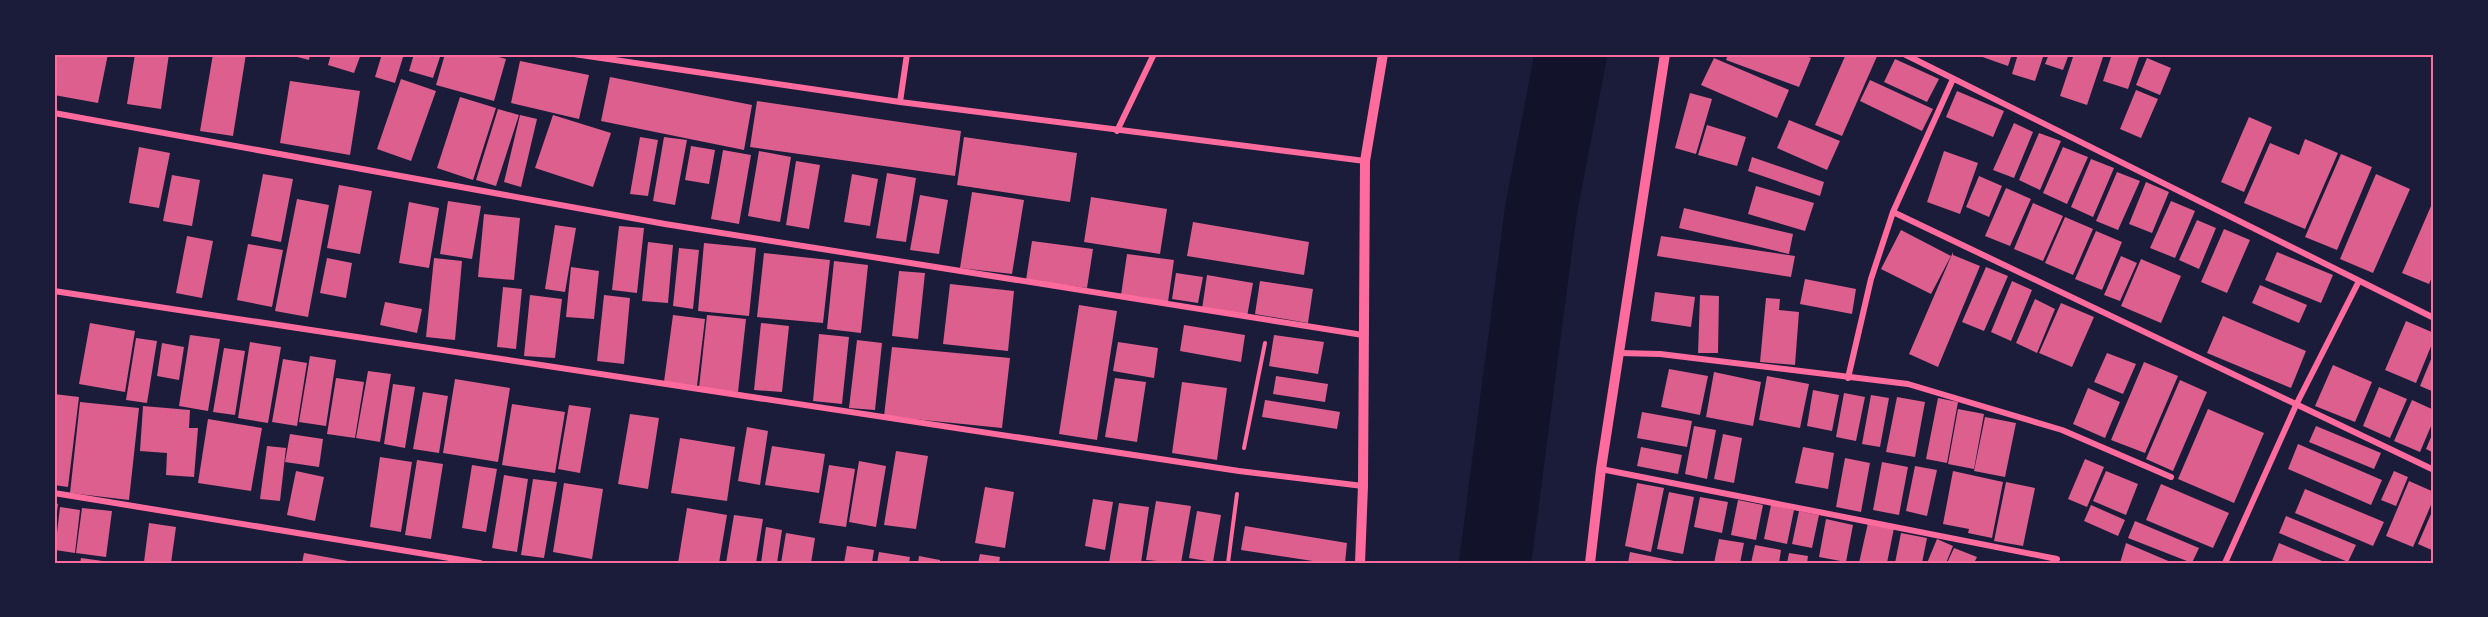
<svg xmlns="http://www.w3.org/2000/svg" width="2488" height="617" viewBox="0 0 2488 617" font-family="Raleway,sans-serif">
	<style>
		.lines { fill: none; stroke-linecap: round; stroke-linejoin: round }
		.river { stroke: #12122b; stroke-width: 72 }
		.building { fill: #dd5f8e }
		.path { stroke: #ff6b9d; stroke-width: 4 }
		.minor { stroke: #ff6b9d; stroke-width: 6 }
		.tertiary { stroke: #ff6b9d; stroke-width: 10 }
		.neatline { fill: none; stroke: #ff6b9d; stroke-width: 2 }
	</style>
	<rect width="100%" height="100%" fill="#1b1b3a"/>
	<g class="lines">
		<!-- river -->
		<path class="river" d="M 1495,563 L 1541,210 L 1571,54"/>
	</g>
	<!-- building -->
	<path class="building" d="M 54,54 L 108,54 L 98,103 L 54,95 Z
		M 135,54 L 169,54 L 161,109 L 127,104 Z
		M 213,54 L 246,54 L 233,136 L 200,131 Z
		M 286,54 L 310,54 L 309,60 Z
		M 331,54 L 361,54 L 354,73 L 328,65 Z
		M 382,54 L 404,54 L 395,83 L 375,77 Z
		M 414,54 L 441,54 L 433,78 L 409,71 Z
		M 445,54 L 488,54 L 506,59 L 494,101 L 436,85 Z
		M 1728,54 L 1801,54 L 1811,58 L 1799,87 L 1726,60 Z
		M 1846,54 L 1878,54 L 1842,136 L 1815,125 Z
		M 1974,54 L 2012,54 L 2008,66 Z
		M 2018,54 L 2044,54 L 2035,81 L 2012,74 Z
		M 2049,54 L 2069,54 L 2063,70 L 2045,64 Z
		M 2074,54 L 2104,54 L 2087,105 L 2060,96 Z
		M 2112,54 L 2140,54 L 2128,89 L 2103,81 Z
		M 1714,58 L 1789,90 L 1777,118 L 1701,85 Z
		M 2147,58 L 2171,68 L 2160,95 L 2136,85 Z
		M 1895,59 L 1939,79 L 1927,102 L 1884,82 Z
		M 520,61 L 589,75 L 579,119 L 511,103 Z
		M 610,77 L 752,105 L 744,150 L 601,121 Z
		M 401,79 L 436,91 L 411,161 L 377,149 Z
		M 1870,80 L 1933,109 L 1922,131 L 1860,101 Z
		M 290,81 L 360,91 L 350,155 L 280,143 Z
		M 2136,90 L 2158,99 L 2141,138 L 2120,129 Z
		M 1957,91 L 2004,111 L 1993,137 L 1946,117 Z
		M 1690,93 L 1712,99 L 1696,154 L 1675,148 Z
		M 460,97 L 496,108 L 473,180 L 437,168 Z
		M 757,101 L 961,131 L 955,176 L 750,147 Z
		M 498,109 L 519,115 L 496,186 L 476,180 Z
		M 520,115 L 537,119 L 521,187 L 504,182 Z
		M 553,115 L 611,133 L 593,187 L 535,168 Z
		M 2249,117 L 2272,127 L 2244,192 L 2221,182 Z
		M 1789,120 L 1840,141 L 1827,170 L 1777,148 Z
		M 2014,123 L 2033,132 L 2014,178 L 1993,170 Z
		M 1707,125 L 1746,137 L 1737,166 L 1698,155 Z
		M 2039,133 L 2061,141 L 2040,190 L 2019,180 Z
		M 640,137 L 658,140 L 648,196 L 630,194 Z
		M 664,137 L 687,140 L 675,205 L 653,201 Z
		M 964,137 L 1077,153 L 1070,202 L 957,185 Z
		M 2305,139 L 2338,153 L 2305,229 L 2244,203 L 2270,143 L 2299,155 Z
		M 691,146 L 715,150 L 709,184 L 685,180 Z
		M 139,147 L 170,153 L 159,208 L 129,203 Z
		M 2063,147 L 2088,157 L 2067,204 L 2043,193 Z
		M 723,150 L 751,155 L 739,224 L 711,219 Z
		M 759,151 L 791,157 L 780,222 L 748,216 Z
		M 1944,151 L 1978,163 L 1960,214 L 1927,202 Z
		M 2341,154 L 2372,167 L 2337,250 L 2305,237 Z
		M 1752,157 L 1824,182 L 1820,196 L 1748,171 Z
		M 2091,159 L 2114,168 L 2093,217 L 2071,207 Z
		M 796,161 L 820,165 L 809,229 L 786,225 Z
		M 2117,172 L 2140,181 L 2118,230 L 2096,221 Z
		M 887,173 L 916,178 L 906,242 L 876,238 Z
		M 263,174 L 293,179 L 281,242 L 251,236 Z
		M 852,174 L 878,179 L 870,226 L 844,222 Z
		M 2376,174 L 2410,189 L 2373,273 L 2340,259 Z
		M 172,175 L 200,180 L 192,226 L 163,221 Z
		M 1979,176 L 2002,186 L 1989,217 L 1966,207 Z
		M 2146,182 L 2169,192 L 2152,233 L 2129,224 Z
		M 339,185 L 372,191 L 360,254 L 327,248 Z
		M 1756,186 L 1814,203 L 1805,231 L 1748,214 Z
		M 2006,188 L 2031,199 L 2010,246 L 1985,236 Z
		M 972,192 L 1024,200 L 1012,274 L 960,268 Z
		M 920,195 L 948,200 L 939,254 L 910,250 Z
		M 1091,197 L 1167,209 L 1160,254 L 1084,242 Z
		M 297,199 L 329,205 L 308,317 L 275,311 Z
		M 448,201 L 481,206 L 472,259 L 440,254 Z
		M 2171,201 L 2195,211 L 2175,258 L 2150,248 Z
		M 409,202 L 439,208 L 429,268 L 399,263 Z
		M 2033,203 L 2063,216 L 2043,261 L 2014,249 Z
		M 2431,206 L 2434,208 L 2434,272 L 2429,284 L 2402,273 Z
		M 1684,208 L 1793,234 L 1789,254 L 1679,228 Z
		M 484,214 L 520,218 L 514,280 L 478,277 Z
		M 2065,217 L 2093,229 L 2073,275 L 2045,263 Z
		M 2197,220 L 2216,228 L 2199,269 L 2179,260 Z
		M 1193,222 L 1309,242 L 1304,275 L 1187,256 Z
		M 555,225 L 576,228 L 565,292 L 545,289 Z
		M 619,226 L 644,228 L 637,293 L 612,290 Z
		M 2224,229 L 2250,240 L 2227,293 L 2201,282 Z
		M 1901,230 L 1951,256 L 1931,294 L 1881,269 Z
		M 2096,231 L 2122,242 L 2102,290 L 2075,279 Z
		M 187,236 L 213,241 L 202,298 L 176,293 Z
		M 1661,236 L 1795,256 L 1791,277 L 1657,256 Z
		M 1032,241 L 1093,249 L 1087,288 L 1026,280 Z
		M 648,242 L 673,245 L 668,303 L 642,301 Z
		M 704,243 L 756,248 L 749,316 L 698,311 Z
		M 248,244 L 283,250 L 272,307 L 237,300 Z
		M 679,248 L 699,250 L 693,309 L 673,306 Z
		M 1953,252 L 1953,255 L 1980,266 L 1938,367 L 1909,354 Z
		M 2277,252 L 2333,275 L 2321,303 L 2265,280 Z
		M 764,253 L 830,260 L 823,323 L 757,317 Z
		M 1127,254 L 1174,260 L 1168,302 L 1121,295 Z
		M 2121,256 L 2137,263 L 2120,301 L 2104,295 Z
		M 327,258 L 352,263 L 346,298 L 320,293 Z
		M 434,258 L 462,261 L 455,340 L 426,337 Z
		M 2141,259 L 2181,276 L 2161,323 L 2121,306 Z
		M 834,261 L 868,265 L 861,333 L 827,329 Z
		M 571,267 L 599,271 L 594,319 L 566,317 Z
		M 1986,267 L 2008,276 L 1984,331 L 1962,322 Z
		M 899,271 L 925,273 L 918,339 L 892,336 Z
		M 1176,273 L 1203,277 L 1198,303 L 1172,299 Z
		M 1207,275 L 1253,283 L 1247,317 L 1202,309 Z
		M 1805,279 L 1856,289 L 1852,314 L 1800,304 Z
		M 1260,281 L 1313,289 L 1308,323 L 1255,314 Z
		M 2012,281 L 2032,290 L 2011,341 L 1991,332 Z
		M 950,284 L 1014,291 L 1008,351 L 943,344 Z
		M 2260,285 L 2307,305 L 2299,323 L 2252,303 Z
		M 503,287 L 522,289 L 516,349 L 497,347 Z
		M 1655,292 L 1695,297 L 1691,327 L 1651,321 Z
		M 530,295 L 562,299 L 555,358 L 524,356 Z
		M 604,295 L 630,298 L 624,364 L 597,361 Z
		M 1700,295 L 1719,296 L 1718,353 L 1698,353 Z
		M 1766,298 L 1780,299 L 1779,310 L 1799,312 L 1795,365 L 1760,362 Z
		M 2035,299 L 2055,309 L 2037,353 L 2016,343 Z
		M 385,302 L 422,309 L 417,333 L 380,325 Z
		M 2061,303 L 2094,317 L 2072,367 L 2039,353 Z
		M 1079,305 L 1117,311 L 1097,440 L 1059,434 Z
		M 673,315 L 705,319 L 697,386 L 664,382 Z
		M 707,315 L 746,319 L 738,392 L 699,388 Z
		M 2223,316 L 2306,351 L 2291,388 L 2207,353 Z
		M 2406,321 L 2434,333 L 2434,339 L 2416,383 L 2385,370 Z
		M 90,323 L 135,331 L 125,392 L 79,384 Z
		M 761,323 L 789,326 L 782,392 L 754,390 Z
		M 1184,325 L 1245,335 L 1241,362 L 1180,351 Z
		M 819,334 L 849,337 L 842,404 L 813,401 Z
		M 190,335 L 220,339 L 208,411 L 179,406 Z
		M 1274,335 L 1324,342 L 1318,374 L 1269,366 Z
		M 136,338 L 157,341 L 147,403 L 126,400 Z
		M 857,340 L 882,343 L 875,410 L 849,408 Z
		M 250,342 L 281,347 L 268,423 L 238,418 Z
		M 1118,342 L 1158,348 L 1154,378 L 1113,371 Z
		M 162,343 L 184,347 L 179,380 L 157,376 Z
		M 892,347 L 1010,358 L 1002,428 L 884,416 Z
		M 224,348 L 245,351 L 235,415 L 213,412 Z
		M 2434,352 L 2434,392 L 2420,386 Z
		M 2107,353 L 2136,364 L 2123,394 L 2094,382 Z
		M 310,356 L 336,360 L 326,426 L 299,422 Z
		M 283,359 L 307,363 L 297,426 L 272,422 Z
		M 2144,362 L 2178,376 L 2145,453 L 2111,440 Z
		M 2333,365 L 2372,382 L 2355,422 L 2315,406 Z
		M 1669,369 L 1708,376 L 1700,415 L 1661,407 Z
		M 368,371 L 391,374 L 380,442 L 356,438 Z
		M 1714,372 L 1761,382 L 1753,426 L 1706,417 Z
		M 1276,376 L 1328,384 L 1325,402 L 1273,394 Z
		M 1767,376 L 1809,384 L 1800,428 L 1759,420 Z
		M 336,378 L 364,382 L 355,438 L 327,434 Z
		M 1115,378 L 1146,382 L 1137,442 L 1105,437 Z
		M 455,379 L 510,388 L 498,462 L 443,453 Z
		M 2180,380 L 2207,392 L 2173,471 L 2146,459 Z
		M 1182,382 L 1227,388 L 1217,460 L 1172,453 Z
		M 393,384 L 415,387 L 405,448 L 384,444 Z
		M 2379,387 L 2407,399 L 2390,438 L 2363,426 Z
		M 2088,388 L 2120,402 L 2105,438 L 2073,424 Z
		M 1813,390 L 1839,395 L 1832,431 L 1807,426 Z
		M 423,392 L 448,396 L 439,453 L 413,449 Z
		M 1844,393 L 1865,397 L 1856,441 L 1836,437 Z
		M 54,394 L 79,397 L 68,487 L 54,485 Z
		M 1871,395 L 1889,398 L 1880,447 L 1862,444 Z
		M 1897,397 L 1925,402 L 1915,457 L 1886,452 Z
		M 1938,398 L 1958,402 L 1947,463 L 1926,459 Z
		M 1265,400 L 1340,412 L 1337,429 L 1262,417 Z
		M 2412,400 L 2434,410 L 2434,419 L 2420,452 L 2394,441 Z
		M 80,402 L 139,408 L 129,500 L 70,493 Z
		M 512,404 L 565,412 L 555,473 L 502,465 Z
		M 569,405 L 591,408 L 580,473 L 558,469 Z
		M 143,406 L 190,410 L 189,428 L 198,428 L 194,477 L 166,475 L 167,453 L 140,451 Z
		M 1958,409 L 1984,414 L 1974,469 L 1948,464 Z
		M 2208,409 L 2264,433 L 2234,503 L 2178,479 Z
		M 1642,412 L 1692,421 L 1687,447 L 1637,438 Z
		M 630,414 L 659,418 L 648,489 L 618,484 Z
		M 1985,417 L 2016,423 L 2005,477 L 1974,471 Z
		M 208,419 L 262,428 L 251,491 L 198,483 Z
		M 1694,426 L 1716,430 L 1707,479 L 1685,474 Z
		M 2316,426 L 2381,453 L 2374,469 L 2309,442 Z
		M 747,427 L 768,431 L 760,485 L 738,481 Z
		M 2434,430 L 2434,453 L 2426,449 Z
		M 290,434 L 323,439 L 319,467 L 285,462 Z
		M 1723,434 L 1742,438 L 1734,483 L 1714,479 Z
		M 680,438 L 735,447 L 727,501 L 671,493 Z
		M 2298,444 L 2382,480 L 2371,505 L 2288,469 Z
		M 267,446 L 286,448 L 280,501 L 260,499 Z
		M 772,446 L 825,454 L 819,493 L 765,485 Z
		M 1641,447 L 1682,455 L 1678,474 L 1637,466 Z
		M 1803,447 L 1834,453 L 1828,489 L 1795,483 Z
		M 896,451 L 928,456 L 916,529 L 884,525 Z
		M 380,457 L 412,462 L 401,532 L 370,527 Z
		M 1845,458 L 1870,463 L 1861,512 L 1836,507 Z
		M 2085,459 L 2104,467 L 2087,507 L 2068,499 Z
		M 417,460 L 443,464 L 431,539 L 405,535 Z
		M 859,461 L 886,466 L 876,527 L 849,522 Z
		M 1882,462 L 1908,467 L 1899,515 L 1873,510 Z
		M 472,465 L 497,469 L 486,532 L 462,528 Z
		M 829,465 L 855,469 L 846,527 L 819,523 Z
		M 1915,466 L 1937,470 L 1927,516 L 1906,511 Z
		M 296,471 L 324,477 L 315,521 L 287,515 Z
		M 1953,471 L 2003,482 L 1992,538 L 1968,533 L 1969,529 L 1943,524 Z
		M 2106,471 L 2138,484 L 2126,515 L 2093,501 Z
		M 2394,471 L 2408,477 L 2396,506 L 2381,500 Z
		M 504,475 L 528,479 L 517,552 L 492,548 Z
		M 533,479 L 557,482 L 544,558 L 521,555 Z
		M 2409,481 L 2434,492 L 2434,498 L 2413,547 L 2386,536 Z
		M 2006,482 L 2035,488 L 2023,546 L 1994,541 Z
		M 564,483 L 603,489 L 592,559 L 553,552 Z
		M 1637,483 L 1664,488 L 1651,552 L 1625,546 Z
		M 2161,484 L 2229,513 L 2213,548 L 2146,520 Z
		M 985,487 L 1014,492 L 1005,548 L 975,543 Z
		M 2305,489 L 2384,522 L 2373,546 L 2295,513 Z
		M 1669,492 L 1694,497 L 1683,554 L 1657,549 Z
		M 1700,497 L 1728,502 L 1722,533 L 1694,527 Z
		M 1093,499 L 1113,502 L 1105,550 L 1085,546 Z
		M 1738,500 L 1763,505 L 1756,540 L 1731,535 Z
		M 1156,501 L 1191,506 L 1181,563 L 1146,560 Z
		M 54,503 L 58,504 L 55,527 L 54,527 Z
		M 1119,503 L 1149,507 L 1141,563 L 1109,563 Z
		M 1771,505 L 1794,510 L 1787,544 L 1764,539 Z
		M 2091,505 L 2125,520 L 2118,536 L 2084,521 Z
		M 60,507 L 80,510 L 75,553 L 55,550 Z
		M 2434,507 L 2434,551 L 2418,544 Z
		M 82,508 L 112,511 L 106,557 L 76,553 Z
		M 687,508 L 727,515 L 719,563 L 678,563 Z
		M 1197,511 L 1221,515 L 1213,562 L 1189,558 Z
		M 1799,511 L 1819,515 L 1812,548 L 1792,544 Z
		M 734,515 L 763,519 L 756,563 L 726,563 Z
		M 2286,516 L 2356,545 L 2348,562 L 2279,533 Z
		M 1826,519 L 1853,525 L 1846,562 L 1819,557 Z
		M 2135,521 L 2199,548 L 2192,563 L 2128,538 Z
		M 149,523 L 176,527 L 171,563 L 144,562 Z
		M 1868,523 L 1894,528 L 1887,563 L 1859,563 Z
		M 1245,526 L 1347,543 L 1345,563 L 1326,563 L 1241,550 Z
		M 766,527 L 782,530 L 777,563 L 761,563 Z
		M 786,533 L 815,538 L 811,563 L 781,563 Z
		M 1901,533 L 1927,538 L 1922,563 L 1895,563 Z
		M 1719,539 L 1744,543 L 1740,563 L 1714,563 Z
		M 1937,539 L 1953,546 L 1946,563 L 1927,563 Z
		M 2126,543 L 2173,563 L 2120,563 Z
		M 2279,543 L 2327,563 L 2276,563 L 2272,561 Z
		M 1755,545 L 1781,550 L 1779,563 L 1751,563 Z
		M 847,546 L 874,550 L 872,563 L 844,563 Z
		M 1954,548 L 1977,557 L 1974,563 L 1947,563 Z
		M 879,552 L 910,557 L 909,563 L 877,563 Z
		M 1630,552 L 1679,562 L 1679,563 L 1628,563 Z
		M 304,553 L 348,561 L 347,563 L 302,563 Z
		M 1789,553 L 1808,556 L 1807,563 L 1787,563 Z
		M 980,554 L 1000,557 L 999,563 L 978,563 Z
		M 919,556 L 940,560 L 940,563 L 918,563 Z
		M 81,558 L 110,562 L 109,563 L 80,563 Z"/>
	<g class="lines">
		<!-- path -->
		<path class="path" d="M 1244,448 L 1265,343
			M 1228,563 L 1237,494"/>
		<!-- minor -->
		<path class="minor" d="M 574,54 L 900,102 L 1365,161
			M 1904,54 L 2434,318
			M 1953,79 L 1893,212 L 2434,470
			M 900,102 L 907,54
			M 54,113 L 665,224 L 1363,335
			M 1117,131 L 1154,54
			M 54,291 L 1239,471 L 1363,486
			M 1619,353 L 1660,354 L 1908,384 L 2062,430 L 2171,477
			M 1848,378 L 1871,279 L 1893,212
			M 1601,469 L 2057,559
			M 54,493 L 480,563
			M 2225,563 L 2297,403 L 2359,281"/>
		<!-- tertiary -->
		<path class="tertiary" d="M 1360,563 L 1363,486 L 1365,161 L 1383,54
			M 1590,563 L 1601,469 L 1665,54"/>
	</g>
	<!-- border -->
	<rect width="2488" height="617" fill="none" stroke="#1b1b3a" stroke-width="111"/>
	<rect x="56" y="56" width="2376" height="506" class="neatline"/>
</svg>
